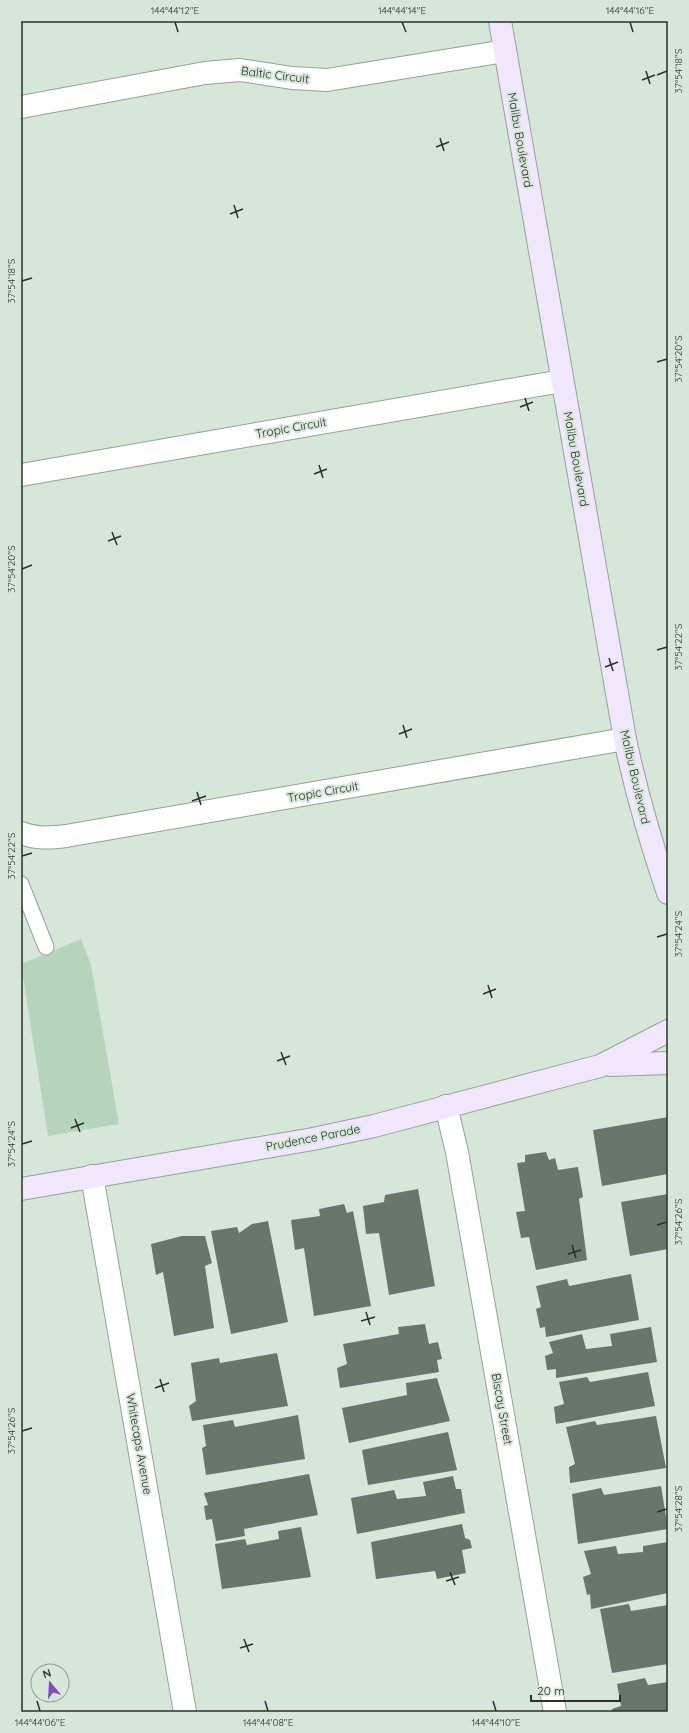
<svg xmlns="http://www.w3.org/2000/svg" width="689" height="1733" viewBox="0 0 689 1733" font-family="Quicksand,sans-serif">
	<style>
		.green { fill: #b5d4bc }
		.building { fill: #68766b }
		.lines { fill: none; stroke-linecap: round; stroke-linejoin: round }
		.lane-casing { stroke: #95a398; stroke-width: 17 }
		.street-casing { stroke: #95a398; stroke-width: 24 }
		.secondary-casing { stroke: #95a398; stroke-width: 24 }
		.lane { stroke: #fff; stroke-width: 15 }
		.street { stroke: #fff; stroke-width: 22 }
		.secondary { stroke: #f1e7fd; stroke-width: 22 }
		.ticks { fill: none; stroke: #2b312c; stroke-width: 1.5 }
		.labels { text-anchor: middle; stroke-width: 4; stroke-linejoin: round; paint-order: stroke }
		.street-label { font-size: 12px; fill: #2b312c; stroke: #d6e6d9 }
		.neatline { fill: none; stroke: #2b312c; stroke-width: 1.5 }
		.ticks-label { font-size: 10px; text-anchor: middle; fill: #2b312c }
	</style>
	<rect width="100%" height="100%" fill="#d6e6d9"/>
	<!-- green -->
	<path class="green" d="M 81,939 L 91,965 L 119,1124 L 48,1136 L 21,964 Z"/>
	<!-- building -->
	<path class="building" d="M 668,1117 L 668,1174 L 602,1186 L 593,1130 Z
		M 546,1152 L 549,1160 L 555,1158 L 558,1170 L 578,1167 L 583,1197 L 579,1199 L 587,1260 L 536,1270 L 529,1237 L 521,1238 L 516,1212 L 525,1211 L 517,1163 L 525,1162 L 525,1155 Z
		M 418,1189 L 435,1286 L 389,1295 L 379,1233 L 366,1234 L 363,1206 L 384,1202 L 385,1195 Z
		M 668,1194 L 668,1249 L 630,1256 L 621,1202 Z
		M 344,1204 L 347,1213 L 353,1211 L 371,1306 L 314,1316 L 304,1248 L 295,1250 L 291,1220 L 320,1216 L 319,1209 Z
		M 268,1221 L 288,1322 L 231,1334 L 211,1231 L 237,1227 L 239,1233 L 252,1224 Z
		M 182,1236 L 205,1236 L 212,1263 L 205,1266 L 214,1328 L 174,1336 L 163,1272 L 156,1275 L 151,1244 Z
		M 631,1274 L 639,1320 L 546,1337 L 545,1327 L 540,1328 L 536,1309 L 541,1307 L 536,1286 L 567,1279 L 569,1286 Z
		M 425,1324 L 429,1344 L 438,1342 L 442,1359 L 437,1360 L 439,1372 L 340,1388 L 337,1368 L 347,1364 L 343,1344 L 399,1334 L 398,1327 Z
		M 651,1327 L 657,1362 L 556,1378 L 556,1369 L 547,1370 L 545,1356 L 553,1353 L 549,1342 L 582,1334 L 586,1349 L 612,1346 L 610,1334 Z
		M 277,1353 L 288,1406 L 192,1421 L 189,1406 L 196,1401 L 191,1363 L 219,1358 L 220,1363 Z
		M 648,1372 L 655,1406 L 556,1424 L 554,1407 L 564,1404 L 559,1382 L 587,1377 L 590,1382 Z
		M 437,1378 L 450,1421 L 349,1443 L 342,1408 L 407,1395 L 406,1383 Z
		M 298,1415 L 305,1459 L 206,1475 L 202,1448 L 206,1446 L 203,1425 L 233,1420 L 235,1427 Z
		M 656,1416 L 666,1468 L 570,1483 L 569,1467 L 575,1464 L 566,1427 L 595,1421 L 597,1425 Z
		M 448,1432 L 457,1470 L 368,1485 L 362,1450 Z
		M 309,1474 L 318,1515 L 244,1529 L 245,1536 L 216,1541 L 212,1519 L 206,1520 L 204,1506 L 208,1505 L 204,1493 Z
		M 453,1476 L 456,1489 L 461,1489 L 465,1513 L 357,1534 L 351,1498 L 394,1490 L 397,1499 L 426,1496 L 423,1482 Z
		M 661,1486 L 668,1529 L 578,1544 L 572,1494 L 601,1488 L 604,1495 Z
		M 462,1524 L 465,1538 L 470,1540 L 472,1548 L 462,1550 L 466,1573 L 437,1579 L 435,1571 L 376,1579 L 371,1542 Z
		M 301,1527 L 311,1577 L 222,1589 L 215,1544 L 245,1539 L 247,1545 L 279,1539 L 278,1531 Z
		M 668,1542 L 668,1593 L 591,1609 L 590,1594 L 587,1595 L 583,1577 L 591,1574 L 584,1551 L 616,1546 L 618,1554 L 643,1552 L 643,1546 Z
		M 629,1604 L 631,1611 L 668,1605 L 668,1664 L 612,1673 L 600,1609 Z
		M 645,1678 L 648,1685 L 668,1682 L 668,1712 L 612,1712 L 612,1709 L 621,1706 L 617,1684 Z"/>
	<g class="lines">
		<!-- lane casing -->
		<g class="lane-casing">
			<path id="lane" d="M 21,884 L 46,947"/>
		</g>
		<!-- street casing -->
		<g class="street-casing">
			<path id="street" d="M 21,107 L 205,73 L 240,70 L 292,78 L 327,80 L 505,51
				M 21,475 L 562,381
				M 21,833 C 36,839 50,838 66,836 L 625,739
				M 446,1106 L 457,1152 L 555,1712
				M 92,1176 L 185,1712"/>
		</g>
		<!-- secondary casing -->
		<g class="secondary-casing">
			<path id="secondary" d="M 500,21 L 625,739 C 636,792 651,843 668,893
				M 610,1065 L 668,1063
				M 21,1189 L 313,1139 L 374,1126 L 600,1066 L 668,1031"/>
		</g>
		<!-- lane -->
		<use href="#lane" class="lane"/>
		<!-- street -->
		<use href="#street" class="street"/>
		<!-- secondary -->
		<use href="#secondary" class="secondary"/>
	</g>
	<!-- ticks -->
	<path class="ticks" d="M 175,22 L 178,32M 402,22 L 406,32M 630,22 L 633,32M 646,71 L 650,84M 657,75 L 667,71M 642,80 L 655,75M 440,138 L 444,151M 436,147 L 449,142M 234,205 L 238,218M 230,214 L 243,209M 22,281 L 32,278M 657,362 L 667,359M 525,398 L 529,411M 520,407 L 533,402M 319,465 L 323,478M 314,474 L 327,469M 112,532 L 117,545M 108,541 L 121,536M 22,569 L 32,565M 657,650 L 667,647M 609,658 L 613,671M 605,667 L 618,662M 403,725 L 407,738M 399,734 L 412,729M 197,792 L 201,805M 192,801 L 206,796M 22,856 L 32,853M 657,937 L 667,934M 488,985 L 492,998M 483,994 L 496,989M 281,1052 L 286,1065M 277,1061 L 290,1056M 75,1119 L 80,1132M 71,1128 L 84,1123M 22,1144 L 32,1141M 657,1225 L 667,1222M 572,1245 L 576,1258M 568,1254 L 581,1250M 366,1312 L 370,1325M 361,1321 L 375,1317M 160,1379 L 164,1392M 155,1388 L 169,1383M 22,1431 L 32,1428M 657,1512 L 667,1509M 450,1572 L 455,1585M 446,1581 L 459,1577M 244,1639 L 249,1652M 240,1648 L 253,1644M 37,1701 L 40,1711M 265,1701 L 268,1711M 493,1701 L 496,1711"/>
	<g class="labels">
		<!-- street labels -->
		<g class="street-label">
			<text transform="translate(275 75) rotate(7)" y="4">Baltic Circuit</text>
			<text transform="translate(520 140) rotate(80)" y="4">Malibu Boulevard</text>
			<text transform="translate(291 428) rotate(-10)" y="4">Tropic Circuit</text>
			<text transform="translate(576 459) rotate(80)" y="4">Malibu Boulevard</text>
			<text transform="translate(635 777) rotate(77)" y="4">Malibu Boulevard</text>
			<text transform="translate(323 792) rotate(-10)" y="4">Tropic Circuit</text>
			<text transform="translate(313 1138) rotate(-11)" y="4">Prudence Parade</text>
			<text transform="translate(502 1409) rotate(80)" y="4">Biscay Street</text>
			<text transform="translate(139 1444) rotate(80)" y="4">Whitecaps Avenue</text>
		</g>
	</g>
	<!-- border -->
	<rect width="689" height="1733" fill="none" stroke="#d6e6d9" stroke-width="44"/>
	<!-- north arrow -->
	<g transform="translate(50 1683) rotate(342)"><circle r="19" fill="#d6e6d9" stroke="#929e94"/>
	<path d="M0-3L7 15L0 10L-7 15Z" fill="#854ac0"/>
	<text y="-6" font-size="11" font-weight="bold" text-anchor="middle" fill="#2b312c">N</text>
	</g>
	<!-- scale -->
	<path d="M531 1695v6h89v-6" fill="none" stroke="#2b312c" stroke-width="2"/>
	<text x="537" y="1695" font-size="12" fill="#2b312c" stroke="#d6e6d9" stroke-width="3" paint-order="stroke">20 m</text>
	<rect x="22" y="22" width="645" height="1689" class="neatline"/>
	<g class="ticks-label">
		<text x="175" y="14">144°44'12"E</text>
		<text x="402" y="14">144°44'14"E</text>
		<text x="630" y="14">144°44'16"E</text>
		<text transform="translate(678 71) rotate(-90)" y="4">37°54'18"S</text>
		<text transform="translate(11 281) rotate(-90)" y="4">37°54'18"S</text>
		<text transform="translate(678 359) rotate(-90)" y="4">37°54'20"S</text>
		<text transform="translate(11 569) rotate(-90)" y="4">37°54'20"S</text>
		<text transform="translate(678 647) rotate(-90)" y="4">37°54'22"S</text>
		<text transform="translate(11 856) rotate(-90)" y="4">37°54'22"S</text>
		<text transform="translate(678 934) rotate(-90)" y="4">37°54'24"S</text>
		<text transform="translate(11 1144) rotate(-90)" y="4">37°54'24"S</text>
		<text transform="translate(678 1222) rotate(-90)" y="4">37°54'26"S</text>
		<text transform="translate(11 1431) rotate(-90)" y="4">37°54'26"S</text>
		<text transform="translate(678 1509) rotate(-90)" y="4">37°54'28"S</text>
		<text x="40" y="1726">144°44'06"E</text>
		<text x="268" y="1726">144°44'08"E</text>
		<text x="496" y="1726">144°44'10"E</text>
	</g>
</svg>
